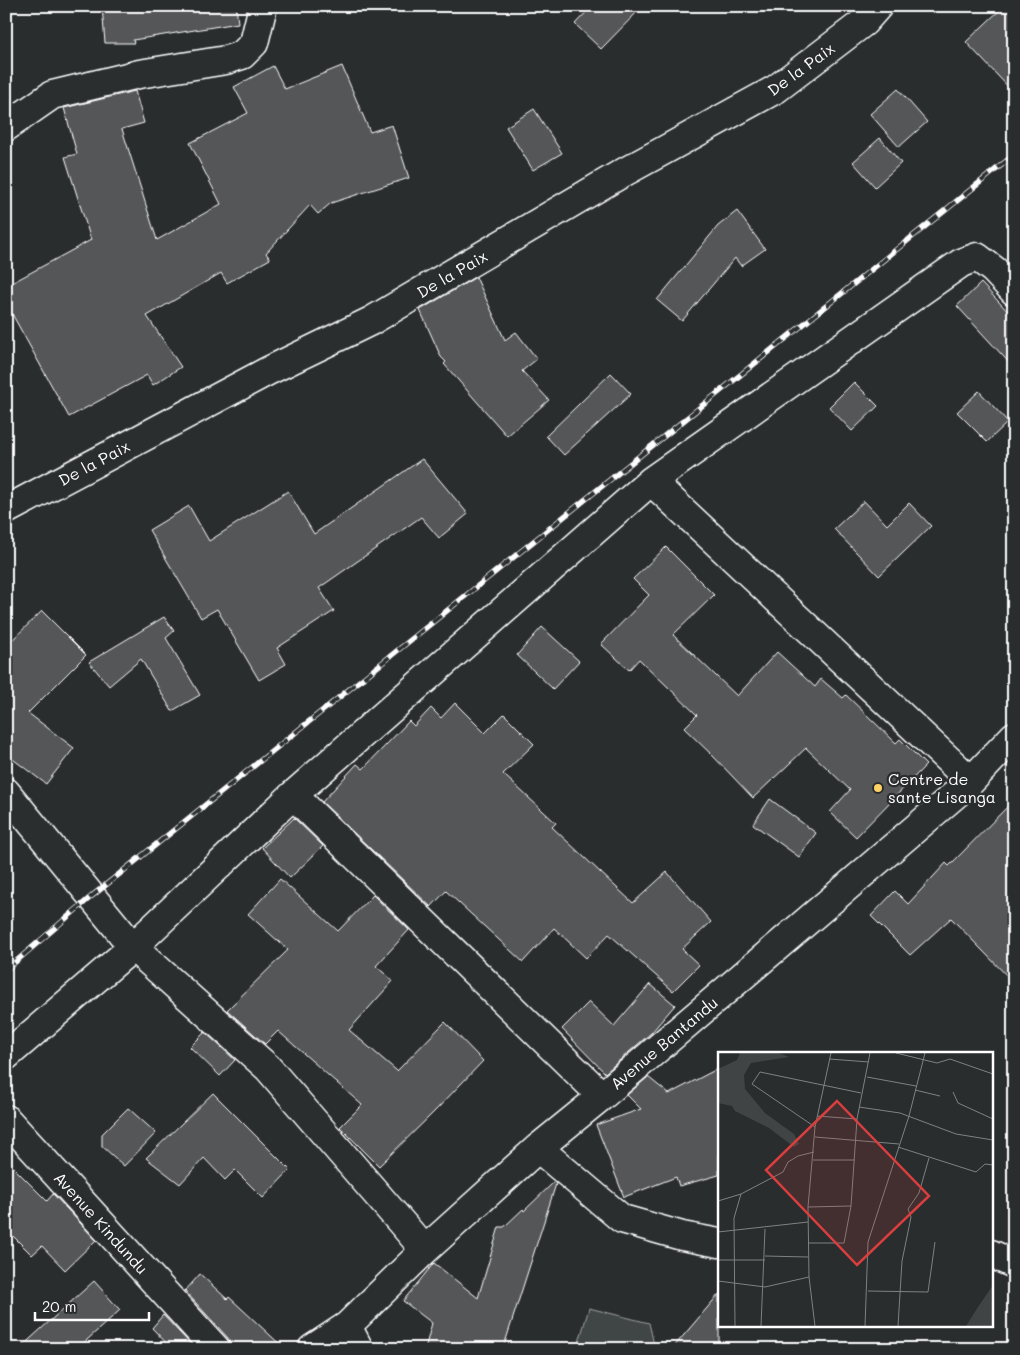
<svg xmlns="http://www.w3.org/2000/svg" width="1020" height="1355" viewBox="0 0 1020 1355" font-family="Mali,sans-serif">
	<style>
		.green { fill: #414445; stroke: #a0a2a2 }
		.building { fill: #555758; stroke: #fff }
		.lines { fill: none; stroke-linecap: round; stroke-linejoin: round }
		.minor-casing { stroke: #fff; stroke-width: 31 }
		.minor { stroke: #2a2d2e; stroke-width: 28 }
		.rail-casing { stroke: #fff; stroke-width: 5.5 }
		.rail { stroke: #2a2d2e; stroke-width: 4; stroke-dasharray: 11; stroke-linecap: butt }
		.poi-dot { fill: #ffd166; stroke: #2a2d2e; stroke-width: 2 }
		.labels { text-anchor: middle; stroke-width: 4.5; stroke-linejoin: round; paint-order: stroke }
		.street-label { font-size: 16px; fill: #fff; stroke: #2a2d2e }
		.poi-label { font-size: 16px; fill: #fff; stroke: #2a2d2e; text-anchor: start }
		.inset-road { fill: none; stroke: #7f8182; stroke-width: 1 }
		.view { fill: #da3e3e; fill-opacity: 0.15; stroke: #da3e3e; stroke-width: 2.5 }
		.inset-edge { fill: none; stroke: #fff; stroke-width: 2.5 }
	</style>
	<rect width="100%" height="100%" fill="#2a2d2e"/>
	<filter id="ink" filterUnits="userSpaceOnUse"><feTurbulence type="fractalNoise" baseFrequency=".02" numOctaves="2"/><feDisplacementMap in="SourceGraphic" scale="10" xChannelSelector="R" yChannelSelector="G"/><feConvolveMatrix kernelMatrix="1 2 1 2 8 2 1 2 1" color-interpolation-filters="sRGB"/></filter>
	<g filter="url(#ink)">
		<!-- green -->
		<path class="green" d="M 589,1308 L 649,1323 L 655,1349 L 577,1349 Z"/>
		<!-- building -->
		<path class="building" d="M 102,6 L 236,6 L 238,23 L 133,40 L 134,43 L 105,43 Z
			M 592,6 L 643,6 L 601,49 L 575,24 Z
			M 1004,6 L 1014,6 L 1014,93 L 966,42 Z
			M 273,66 L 285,89 L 342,66 L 370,132 L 392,125 L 409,178 L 331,203 L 318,214 L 310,205 L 266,253 L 270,259 L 227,283 L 221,273 L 147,316 L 181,367 L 153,385 L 147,375 L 69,417 L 6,303 L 6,286 L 91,240 L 65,157 L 77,154 L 64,108 L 135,91 L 144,123 L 122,129 L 157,240 L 221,204 L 190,143 L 248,113 L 234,87 Z
			M 898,89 L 927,122 L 899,147 L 870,114 Z
			M 534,109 L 562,153 L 533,170 L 506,127 Z
			M 880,138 L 901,163 L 875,187 L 853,162 Z
			M 737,211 L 765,249 L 741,266 L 735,258 L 682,321 L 657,300 L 718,226 Z
			M 476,277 L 505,340 L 516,332 L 537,359 L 522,371 L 549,400 L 507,436 L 444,364 L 446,362 L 441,357 L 420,310 Z
			M 981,283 L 1014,318 L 1014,368 L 957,306 Z
			M 611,373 L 631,394 L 564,455 L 546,436 Z
			M 854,382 L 878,406 L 852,431 L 829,407 Z
			M 979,391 L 1008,422 L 987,442 L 957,412 Z
			M 422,459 L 468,514 L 439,538 L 421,517 L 319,588 L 334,611 L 277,648 L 286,664 L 259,680 L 217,609 L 201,618 L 149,530 L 189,506 L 209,541 L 288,491 L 314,534 Z
			M 864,501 L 887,525 L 909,503 L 931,526 L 879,576 L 834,529 Z
			M 666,547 L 714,595 L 673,635 L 737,696 L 777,652 L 815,687 L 821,679 L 843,698 L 846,695 L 896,743 L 900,739 L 926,765 L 856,837 L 830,812 L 850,790 L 806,748 L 753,798 L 713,756 L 684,728 L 697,715 L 639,659 L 629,670 L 601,644 L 649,595 L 633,579 Z
			M 42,611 L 86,655 L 28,713 L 74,748 L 46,784 L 6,754 L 6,646 Z
			M 164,617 L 174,631 L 166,638 L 200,695 L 172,711 L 141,659 L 109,686 L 89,662 Z
			M 542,627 L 579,661 L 553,689 L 517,655 Z
			M 455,703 L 485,733 L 504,714 L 534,744 L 503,774 L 556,823 L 552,827 L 633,903 L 667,872 L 711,922 L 682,949 L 699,965 L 673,991 L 609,934 L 586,958 L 554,928 L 523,962 L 446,891 L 431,907 L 322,802 L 357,764 L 363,769 L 409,721 L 414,726 L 431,708 L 441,718 Z
			M 770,799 L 816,833 L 799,857 L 753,824 Z
			M 1014,800 L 1014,983 L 951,918 L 910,955 L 871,916 L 895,891 L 908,904 L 946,863 L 949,866 Z
			M 294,818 L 323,846 L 290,878 L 262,848 Z
			M 280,879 L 338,931 L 373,895 L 409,930 L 376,966 L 393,981 L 349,1030 L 397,1071 L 445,1022 L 483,1061 L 434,1112 L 379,1166 L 340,1127 L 362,1105 L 278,1031 L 265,1044 L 227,1010 L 288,950 L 248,914 Z
			M 650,984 L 675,1005 L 651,1033 L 605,1073 L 562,1029 L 589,1002 L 614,1026 Z
			M 205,1032 L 235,1060 L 220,1076 L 190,1047 Z
			M 719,1068 L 719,1175 L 679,1186 L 676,1177 L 624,1197 L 596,1125 L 641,1109 L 627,1095 L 648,1077 L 669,1094 Z
			M 213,1093 L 290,1170 L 263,1198 L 235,1170 L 225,1180 L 204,1158 L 180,1184 L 146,1158 Z
			M 128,1108 L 156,1133 L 124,1166 L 102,1146 L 102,1134 Z
			M 6,1160 L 47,1201 L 53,1194 L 96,1240 L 65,1270 L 42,1246 L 32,1255 L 6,1229 Z
			M 554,1182 L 556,1184 L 503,1349 L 425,1349 L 432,1323 L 403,1301 L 434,1263 L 478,1298 L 499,1227 L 504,1227 L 523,1209 L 524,1211 Z
			M 200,1274 L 227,1299 L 229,1297 L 285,1349 L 231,1349 L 231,1345 L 228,1338 L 185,1291 Z
			M 94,1281 L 120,1310 L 77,1349 L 19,1349 Z
			M 719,1294 L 719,1349 L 672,1349 Z
			M 163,1315 L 195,1349 L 172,1349 L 152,1328 Z"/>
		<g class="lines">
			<!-- minor casing -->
			<g class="minor-casing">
				<path id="minor" d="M 6,127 L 52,95 L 139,74 L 226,60 L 242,55 L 254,43 L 263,6
					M 651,481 L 971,781
					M 6,510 L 268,371 L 371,321 L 619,175 L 776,89 L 864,22 L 878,6
					M 6,792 L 133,947 L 268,1068 L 425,1250
					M 293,795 L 602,1096
					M 6,1056 L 133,947 L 293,795 L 651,481 L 961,263 L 977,257 L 994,270 L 1014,291
					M 6,1119 L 216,1349
					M 538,1148 L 622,1219 L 682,1236 L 719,1243
					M 991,1254 L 1014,1264
					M 347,1326 L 359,1349
					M 312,1349 L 347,1326 L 425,1250 L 538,1148 L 602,1096 L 971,781 L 1014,736"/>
			</g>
			<!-- minor -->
			<use href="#minor" class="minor"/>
			<!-- rail casing -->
			<g class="rail-casing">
				<path id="rail" d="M 6,970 L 92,896 L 1014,155"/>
			</g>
			<!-- rail -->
			<use href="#rail" class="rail"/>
		</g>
	</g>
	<!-- markers -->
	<circle class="poi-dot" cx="878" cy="788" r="5"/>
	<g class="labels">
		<!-- street labels -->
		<g class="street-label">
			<text transform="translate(801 69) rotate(-36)" y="6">De la Paix</text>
			<text transform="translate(452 274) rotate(-30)" y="6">De la Paix</text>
			<text transform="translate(94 463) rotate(-28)" y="6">De la Paix</text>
			<text transform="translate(664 1043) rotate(-40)" y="6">Avenue Bantandu</text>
			<text transform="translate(101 1223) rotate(48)" y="6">Avenue Kindundu</text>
		</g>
		<!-- poi labels -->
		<g class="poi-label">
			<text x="888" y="785">Centre de<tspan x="888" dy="18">sante Lisanga</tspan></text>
		</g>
	</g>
	<!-- overview -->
	<g transform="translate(718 1052)">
		<rect width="275" height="275" fill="#2a2d2e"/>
		<path d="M 22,1 L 61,1 L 71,5 L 33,11 L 26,23 L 27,37 L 47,61 L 76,82 L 81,92 L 76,95 L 51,76 L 17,59 L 14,54 L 0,51 L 0,17 L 19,8 ZM 275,233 L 275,274 L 248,274 L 260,255 Z" fill="#414445"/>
		<path class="inset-road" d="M 178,1 L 219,11 L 232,7 L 275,22M 111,7 L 151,10M 149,25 L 198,34M 197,38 L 222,44M 235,40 L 240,51 L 275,67M 141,55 L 182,61 L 238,82 L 275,88M 99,64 L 139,67M 97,75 L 34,32 L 42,20 L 143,41M 97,85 L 181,92M 180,95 L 258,120 L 267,112 L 275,113M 95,108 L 137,108M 0,149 L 23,142 L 65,120 L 70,110 L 80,104 L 96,100M 90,155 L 133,154M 0,180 L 90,170M 91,191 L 126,191 L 133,154 L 139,67 L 152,1M 47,204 L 90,205M 0,208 L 47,208M 0,229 L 47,235 L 91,225M 150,239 L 210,240 L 217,190M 17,274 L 16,166 L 23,142M 43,274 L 47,177M 97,274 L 91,225 L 90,155 L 97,75 L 113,1M 147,274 L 150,190 L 191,64 L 207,1M 180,274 L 184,209 L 193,165 L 190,157 L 201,141 L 211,106"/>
		<path class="view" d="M 119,49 L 211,144 L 139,213 L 48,118 Z"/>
		<rect width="275" height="275" class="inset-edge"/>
	</g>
	<!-- margin -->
	<rect width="1020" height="1355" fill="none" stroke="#2a2d2e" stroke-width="25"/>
	<rect x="12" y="12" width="995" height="1330" fill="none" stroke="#fff" stroke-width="2" filter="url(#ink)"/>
	<!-- scale -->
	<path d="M35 1312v8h114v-8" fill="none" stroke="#ffffff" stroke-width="2.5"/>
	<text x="42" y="1312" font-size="15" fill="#ffffff" stroke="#2a2d2e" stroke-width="4" paint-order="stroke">20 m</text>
</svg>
